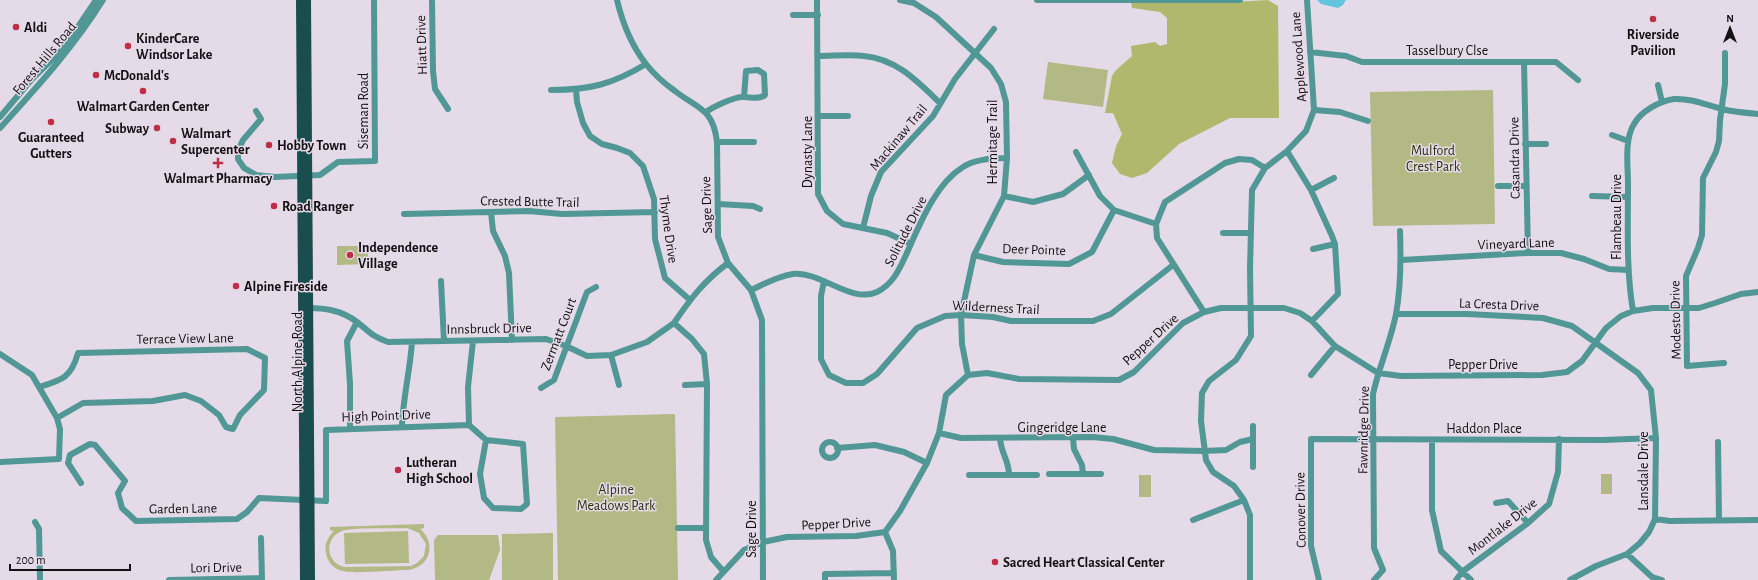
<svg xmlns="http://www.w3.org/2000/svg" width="1758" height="580" viewBox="0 0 1758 580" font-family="'Alegreya Sans',sans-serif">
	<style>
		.green { fill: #b2b984; fill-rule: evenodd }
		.forest { fill: #afb86d }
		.water { fill: #61c6dd }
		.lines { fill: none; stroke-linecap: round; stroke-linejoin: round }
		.minor { stroke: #509795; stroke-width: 6 }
		.major { stroke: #1a4d4d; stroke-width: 8 }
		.poi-dot { fill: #bf2e46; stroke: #e5dae7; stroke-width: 1.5 }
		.labels { text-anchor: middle; stroke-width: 3; stroke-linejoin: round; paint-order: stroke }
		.poi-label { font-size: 14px; font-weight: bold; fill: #141014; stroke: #e5dae7; text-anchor: start }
		.street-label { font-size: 14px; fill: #141014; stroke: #e5dae7 }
		.park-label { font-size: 14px; fill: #2b2f0d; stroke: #e5dae7 }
	</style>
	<rect width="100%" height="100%" fill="#e5dae7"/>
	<!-- green -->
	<path class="green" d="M 1048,62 L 1108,70 L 1103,107 L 1043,99 Z
		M 1493,90 L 1495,224 L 1373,226 L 1370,92 Z
		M 337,246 L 368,246 L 368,264 L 337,265 Z
		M 675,414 L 678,580 L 558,580 L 555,417 Z
		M 1601,474 L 1612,474 L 1612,494 L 1601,494 Z
		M 1139,475 L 1151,475 L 1151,497 L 1139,497 Z
		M 424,524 L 424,528 L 420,529 C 437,543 430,567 408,570 C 392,570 352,575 339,570 C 332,567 327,560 326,553 C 324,544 328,537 334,531 L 330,530 L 330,527 ZM 407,528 L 419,533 L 426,544 L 424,556 L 417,563 L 411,566 L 345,567 C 338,566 332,561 330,554 C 327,544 333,534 342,531 C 354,527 392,529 407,528 Z
		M 408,531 L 409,563 L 345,564 L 344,533 Z
		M 553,533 L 553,580 L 502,580 L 502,534 Z
		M 438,535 L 498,535 L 500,550 L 489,580 L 435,580 L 434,540 Z"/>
	<!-- forest -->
	<path class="forest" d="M 1268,0 L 1278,6 L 1279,118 L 1230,118 L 1179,144 L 1147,173 L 1132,178 L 1120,174 L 1112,163 L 1116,146 L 1122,134 L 1113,113 L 1105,113 L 1112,76 L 1116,70 L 1132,56 L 1131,46 L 1155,42 L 1160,46 L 1167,44 L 1167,18 L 1160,12 L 1132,8 L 1131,2 L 1232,2 Z"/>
	<!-- water -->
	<path class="water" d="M 1317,0 L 1346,0 L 1343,5 L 1338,8 L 1321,4 Z"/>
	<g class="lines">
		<!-- minor -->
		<path class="minor" d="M 432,0 L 433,71 L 435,89 L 448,109
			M 617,0 C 622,21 632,46 646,64 C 653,73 665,84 675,91 C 698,109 713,108 717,142 L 718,237 L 728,263 L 751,290 L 762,320 L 763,580
			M 817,0 L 818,194 L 827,211 L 843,224 L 887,233 L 911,244
			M 900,0 L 914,3 L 936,17 L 991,68 L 1001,84 L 1006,102 L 1007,158 L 1004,196 L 974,255 L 961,315 L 962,344 L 968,375
			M 1037,0 L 1240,0
			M 793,15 L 818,15
			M 1310,52 L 1346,56 L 1362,62 L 1556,62 L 1578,80
			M 818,56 C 833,56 849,54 864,56 C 897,59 918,82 940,103
			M 1524,62 L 1528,253
			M 1658,85 L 1662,102
			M 576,89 L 577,102 L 583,123 L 590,136 L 602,144 L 617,148 L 630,153 L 643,166 L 654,199 L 655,239 L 665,278 L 690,300
			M 551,90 C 590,90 613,84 646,64
			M 1314,110 L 1340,112 L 1368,121
			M 256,111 L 261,119 L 243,140 L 238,151 L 238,159 L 244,168 L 256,175 L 275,177 L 320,175 L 338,162 L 375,161 L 374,0
			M 706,112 C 713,107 735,96 744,97 C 751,97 758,100 765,95 L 764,74 L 758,70 L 746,71 L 744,97
			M 818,116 L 848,116
			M 0,117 L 32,79 L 63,49 L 96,0
			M 0,128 C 37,87 74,47 103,0
			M 1612,135 L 1628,141
			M 717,142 L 754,142
			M 1525,144 L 1546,144
			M 1287,151 L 1311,190 L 1332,236 L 1335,244 L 1338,294 L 1312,321
			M 1076,152 L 1100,196 L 1114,210 L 1156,224
			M 1498,186 L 1526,186
			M 1311,190 L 1334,178
			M 1004,196 L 1033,202 L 1063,194 L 1089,175
			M 1592,196 L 1628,197
			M 718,204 L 753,206 L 760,209
			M 491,212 L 493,231 L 505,256 L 509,273 L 512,340
			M 404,214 L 529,211 L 562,214 L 655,212
			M 863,228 L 871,196 L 881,172 L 933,116 L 955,79 L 994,29
			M 1223,233 L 1251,233
			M 1313,249 L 1335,244
			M 974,255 L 1003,262 L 1069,264 L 1092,252 L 1114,210
			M 1401,260 L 1528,253 L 1561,253 L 1584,259 L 1609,269 L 1628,270
			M 441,281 L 444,341
			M 824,281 L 821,296 L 821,359 L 829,375 L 846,383 L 863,383 L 877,374 L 917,328 L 945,316 L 961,315 L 993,317 L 1011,321 L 1093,321 L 1111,314 L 1173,265
			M 751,290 C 764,284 778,276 793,274 C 821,271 851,304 877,292 C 893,284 899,270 906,255 C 919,226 935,184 963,167 C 975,159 992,158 1007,158
			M 307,308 C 325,308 341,310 357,322 C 370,332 371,336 388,342 L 546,339 L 566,346 L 587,356 L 611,355 L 647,342 L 674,323
			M 1633,311 C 1626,269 1628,227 1628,184 C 1628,166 1624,140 1634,124 C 1641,111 1660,101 1674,99 C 1691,98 1706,105 1722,109 C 1734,112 1746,113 1758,114
			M 1204,312 L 1157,238 L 1156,224 L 1165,202 L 1225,163 L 1239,159 L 1252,160 L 1265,168
			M 1396,314 L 1467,314 L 1543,318 L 1572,326 L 1638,373 L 1651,390 L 1656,438 L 1655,519 L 1649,532 L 1640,543 L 1627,554 L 1596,566 L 1570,580
			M 0,354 L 32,375 L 57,418 L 60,429 L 59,459 L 0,462
			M 611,355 L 619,385
			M 1724,363 L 1687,366 L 1686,276 L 1698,248 L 1702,235 L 1703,178 L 1716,152 L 1719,141 L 1720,120 L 1725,84 L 1725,53
			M 1311,375 L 1335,346
			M 685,385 L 707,384
			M 39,387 C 62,380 71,378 78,353 L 247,349 L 265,358 L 264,390 L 240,415 L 233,429 L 226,427 L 219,415 L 201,401 L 185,395 L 153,401 L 83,403 L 57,418
			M 541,388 L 554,380 L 587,292 L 596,287
			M 469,425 L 468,387 L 473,341
			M 402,426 C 403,398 410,371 412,342
			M 350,428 L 350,384 L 347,341 L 357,322
			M 939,433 L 961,438 L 1093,437 L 1113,439 L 1154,450 L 1204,451 L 1226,450 L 1240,442 L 1253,439
			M 1000,438 C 1001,454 1009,460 1009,475
			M 1073,438 L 1074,449 L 1082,465 L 1083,474
			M 486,440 L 523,444 L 527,504 L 521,509 L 493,508 L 484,498 L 480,474 Z
			M 1432,440 L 1432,510 L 1441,551 L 1471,580
			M 1718,442 L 1719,520
			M822 450a8 8 0 1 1 16 0a8 8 0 1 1-16 0Z
			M 837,448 L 875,445 L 904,452 L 927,463
			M 1253,467 L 1253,426
			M 1049,474 L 1101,474
			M 969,475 L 1037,475
			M 81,483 L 68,463 L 70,455 L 90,444 L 95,445 L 125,481 L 118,493 L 122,508 L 136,521 L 237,519 L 247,512 L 259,498 L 326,501 L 326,430 L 469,425 L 486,440
			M 1496,503 L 1508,501 L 1528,523
			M 1655,519 L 1670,521 L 1758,520
			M 1193,520 L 1244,500
			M 35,522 L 39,529 L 40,580
			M 678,528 L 706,528
			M 885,532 L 893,551 L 894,580
			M 261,538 L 262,580
			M 1627,554 L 1652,577 L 1662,580
			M 723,571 L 711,557 L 706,540 L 707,384 L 704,354 L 692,339 L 674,323 C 691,298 704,281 728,263
			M 169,580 L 262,578
			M 716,580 L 744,550 L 763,542 L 787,537 L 856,536 L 885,532 L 900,511 L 927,463 L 939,433 L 946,395 L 968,375 L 987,373 L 1019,379 L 1119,380 L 1134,372 L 1183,323 L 1204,312 L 1221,308 L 1284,308 L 1300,313 L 1312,321 L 1335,346 L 1378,373 L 1401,376 L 1542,375 L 1567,372 L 1582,361 L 1606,328 L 1621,316 L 1633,311 L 1653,308 L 1699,308 L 1715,303 L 1741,294 L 1758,292
			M 825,580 L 825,574 L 894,573
			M 1250,580 L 1250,515 L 1244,500 L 1234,486 L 1213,472 L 1206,460 L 1201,421 L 1202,393 L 1209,381 L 1236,360 L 1251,336 L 1250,268 L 1252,190 L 1265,168 L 1287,151 L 1306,131 L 1314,110 L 1307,0
			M 1319,580 L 1311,546 L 1311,439 L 1603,440 L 1656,438
			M 1374,580 L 1383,570 L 1374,548 L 1373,394 C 1379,367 1391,340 1396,314 C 1401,287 1401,258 1400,231
			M 1456,580 L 1462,572 L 1528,523 L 1549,504 L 1558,472 L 1559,439"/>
		<!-- major -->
		<path class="major" d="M 300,0 L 304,580
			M 307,0 L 311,580"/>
	</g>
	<!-- markers -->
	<g class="poi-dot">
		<circle cx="1653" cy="19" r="4"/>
		<circle cx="16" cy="27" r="4"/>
		<circle cx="128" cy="46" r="4"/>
		<circle cx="96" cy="75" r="4"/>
		<circle cx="143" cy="91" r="4"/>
		<circle cx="51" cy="122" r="4"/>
		<circle cx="157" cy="128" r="4"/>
		<circle cx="173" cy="141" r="4"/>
		<circle cx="269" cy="145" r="4"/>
		<path d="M216 157h4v4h4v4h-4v4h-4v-4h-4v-4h4z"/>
		<circle cx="274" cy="206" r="4"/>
		<circle cx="350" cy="255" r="4"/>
		<circle cx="236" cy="286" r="4"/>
		<circle cx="398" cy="470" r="4"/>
		<circle cx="995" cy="562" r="4"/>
	</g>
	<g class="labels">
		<!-- poi labels -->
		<g class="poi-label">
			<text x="24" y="32">Aldi</text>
			<text x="1653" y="39" text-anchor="middle">Riverside<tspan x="1653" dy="16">Pavilion</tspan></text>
			<text x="136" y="43">KinderCare<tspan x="136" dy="16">Windsor Lake</tspan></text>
			<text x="104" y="80">McDonald's</text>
			<text x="143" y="111" text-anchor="middle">Walmart Garden Center</text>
			<text x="149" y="133" text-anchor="end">Subway</text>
			<text x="181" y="138">Walmart<tspan x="181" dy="16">Supercenter</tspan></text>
			<text x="51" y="142" text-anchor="middle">Guaranteed<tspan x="51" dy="16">Gutters</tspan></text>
			<text x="277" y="150">Hobby Town</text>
			<text x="218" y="183" text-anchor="middle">Walmart Pharmacy</text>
			<text x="282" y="211">Road Ranger</text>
			<text x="358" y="252">Independence<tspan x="358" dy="16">Village</tspan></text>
			<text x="244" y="291">Alpine Fireside</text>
			<text x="406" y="467">Lutheran<tspan x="406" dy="16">High School</tspan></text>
			<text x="1003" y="567">Sacred Heart Classical Center</text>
		</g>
		<!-- street labels -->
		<g class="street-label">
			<text transform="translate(421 45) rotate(-92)" y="5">Hiatt Drive</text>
			<text x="1447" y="55">Tasselbury Clse</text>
			<text transform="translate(1298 57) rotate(-94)" y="5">Applewood Lane</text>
			<text transform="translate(44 58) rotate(-50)" y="5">Forest Hills Road</text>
			<text transform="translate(363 111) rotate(-90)" y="5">Siseman Road</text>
			<text transform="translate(898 137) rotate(-50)" y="5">Mackinaw Trail</text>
			<text transform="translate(992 142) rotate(-90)" y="5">Hermitage Trail</text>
			<text transform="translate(807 152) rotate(-90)" y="5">Dynasty Lane</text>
			<text transform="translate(1514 158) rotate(-91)" y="5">Casandra Drive</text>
			<text transform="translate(530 201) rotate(1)" y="5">Crested Butte Trail</text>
			<text transform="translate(706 205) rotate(-92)" y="5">Sage Drive</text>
			<text transform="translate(1616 217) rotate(-90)" y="5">Flambeau Drive</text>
			<text transform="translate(669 229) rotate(82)" y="5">Thyme Drive</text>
			<text transform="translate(905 231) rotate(-63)" y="5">Solitude Drive</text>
			<text transform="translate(1516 243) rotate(-2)" y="5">Vineyard Lane</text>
			<text transform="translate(1034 249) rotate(2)" y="5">Deer Pointe</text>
			<text transform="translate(1499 304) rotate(2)" y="5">La Cresta Drive</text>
			<text transform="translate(996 307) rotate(3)" y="5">Wilderness Trail</text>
			<text transform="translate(1675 320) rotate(-91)" y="5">Modesto Drive</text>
			<text transform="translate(489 328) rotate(-1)" y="5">Innsbruck Drive</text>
			<text transform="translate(558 334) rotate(-69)" y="5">Zermatt Court</text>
			<text transform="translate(185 338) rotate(-1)" y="5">Terrace View Lane</text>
			<text transform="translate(1150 339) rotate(-42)" y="5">Pepper Drive</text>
			<text transform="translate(297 362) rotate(-90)" y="5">North Alpine Road</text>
			<text x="1483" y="369">Pepper Drive</text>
			<text transform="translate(386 415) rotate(-2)" y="5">High Point Drive</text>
			<text x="1062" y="432">Gingeridge Lane</text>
			<text x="1484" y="433">Haddon Place</text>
			<text transform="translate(1363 430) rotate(-89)" y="5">Fawnridge Drive</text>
			<text transform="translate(1643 471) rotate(-90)" y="5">Lansdale Drive</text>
			<text transform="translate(183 508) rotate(-1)" y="5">Garden Lane</text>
			<text transform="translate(1300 510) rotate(-91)" y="5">Conover Drive</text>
			<text transform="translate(836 523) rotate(-3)" y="5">Pepper Drive</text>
			<text transform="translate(1502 526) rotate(-38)" y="5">Montlake Drive</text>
			<text transform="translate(751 529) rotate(-90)" y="5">Sage Drive</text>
			<text transform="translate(216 567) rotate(-1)" y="5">Lori Drive</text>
		</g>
		<!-- park labels -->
		<g class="park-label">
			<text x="1433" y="155">Mulford<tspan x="1433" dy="16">Crest Park</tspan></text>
			<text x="616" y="494">Alpine<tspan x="616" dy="16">Meadows Park</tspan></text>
		</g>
	</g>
	<!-- north arrow -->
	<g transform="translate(1730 28)" stroke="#e5dae7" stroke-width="3" paint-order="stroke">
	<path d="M0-3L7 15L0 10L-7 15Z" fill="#141014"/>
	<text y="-6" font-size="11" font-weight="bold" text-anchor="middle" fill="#141014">N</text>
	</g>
	<!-- scale -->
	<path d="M10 564v6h120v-6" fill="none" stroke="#141014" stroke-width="2"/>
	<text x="16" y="564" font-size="12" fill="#141014" stroke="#e5dae7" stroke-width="3" paint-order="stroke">200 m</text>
</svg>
